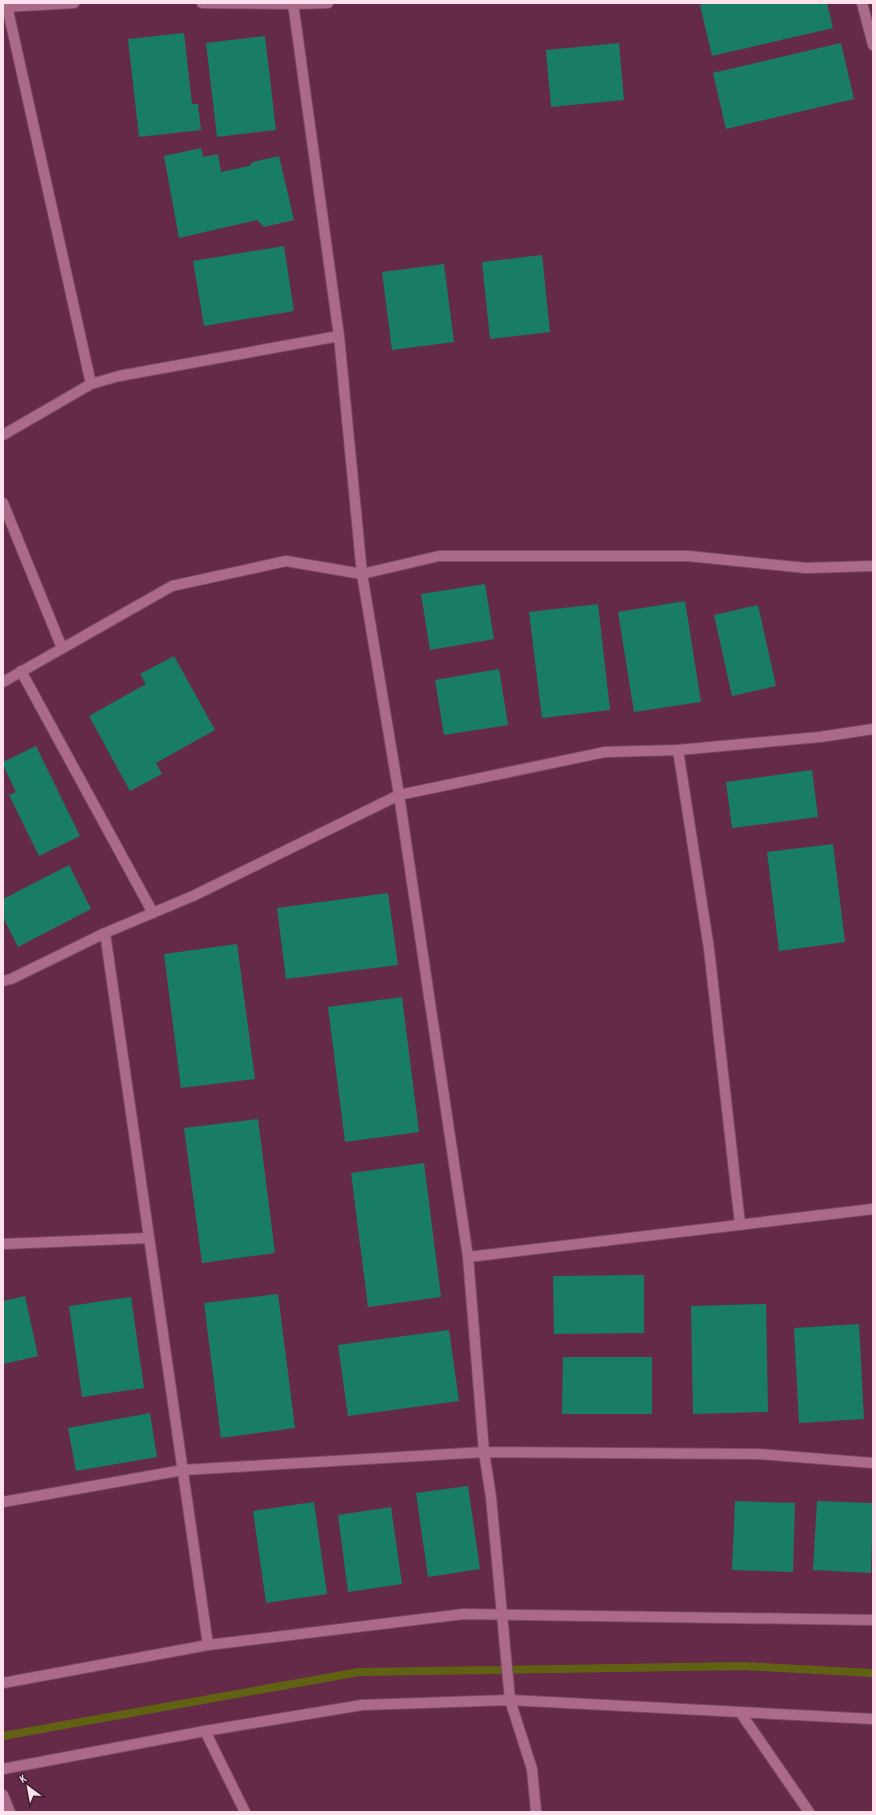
<svg xmlns="http://www.w3.org/2000/svg" width="876" height="1815" viewBox="0 0 876 1815" font-family="'Sofia Sans Condensed',sans-serif">
	<style>
		.lines { fill: none; stroke-linecap: round; stroke-linejoin: round }
		.stream { stroke: #606112; stroke-width: 8 }
		.building { fill: #197d63 }
		.minor-casing { stroke: #7b4a64; stroke-width: 12 }
		.minor { stroke: #ac6a89; stroke-width: 10 }
	</style>
	<rect width="100%" height="100%" fill="#652a48"/>
	<g class="lines">
		<!-- stream -->
		<path class="stream" d="M 3,1736 L 359,1672 L 743,1666 L 873,1673"/>
	</g>
	<!-- building -->
	<path class="building" d="M 707,3 L 827,3 L 833,28 L 712,56 L 700,5 Z
		M 184,33 L 192,104 L 198,104 L 201,130 L 139,137 L 128,39 Z
		M 265,36 L 276,130 L 217,137 L 206,43 Z
		M 619,43 L 624,100 L 551,107 L 546,50 Z
		M 841,43 L 854,99 L 726,129 L 713,73 Z
		M 201,148 L 203,157 L 218,154 L 221,172 L 249,166 L 253,162 L 279,156 L 294,220 L 264,227 L 257,220 L 179,238 L 164,156 Z
		M 284,246 L 294,311 L 204,326 L 193,261 Z
		M 542,255 L 550,332 L 490,339 L 482,262 Z
		M 444,264 L 454,342 L 392,350 L 382,272 Z
		M 485,584 L 494,639 L 430,650 L 421,594 Z
		M 685,601 L 701,702 L 634,712 L 618,612 Z
		M 598,604 L 610,710 L 542,718 L 529,612 Z
		M 758,605 L 776,686 L 732,696 L 714,615 Z
		M 174,656 L 215,730 L 156,763 L 162,774 L 130,791 L 89,716 L 146,684 L 140,674 Z
		M 499,669 L 508,725 L 444,735 L 435,680 Z
		M 36,746 L 80,836 L 39,856 L 9,795 L 16,792 L 3,765 L 3,762 Z
		M 812,770 L 818,817 L 732,828 L 726,782 Z
		M 833,844 L 845,942 L 779,951 L 767,852 Z
		M 69,865 L 91,909 L 18,947 L 3,917 L 3,899 Z
		M 388,893 L 398,965 L 286,979 L 277,908 Z
		M 237,944 L 255,1079 L 181,1088 L 164,954 Z
		M 402,997 L 419,1132 L 345,1142 L 328,1007 Z
		M 258,1119 L 275,1253 L 202,1263 L 184,1128 Z
		M 424,1163 L 441,1297 L 368,1307 L 351,1173 Z
		M 644,1275 L 644,1333 L 554,1334 L 553,1276 Z
		M 278,1294 L 295,1428 L 221,1438 L 204,1303 Z
		M 25,1296 L 38,1356 L 3,1364 L 3,1301 Z
		M 131,1297 L 144,1388 L 82,1397 L 69,1306 Z
		M 766,1304 L 768,1412 L 693,1414 L 691,1306 Z
		M 859,1324 L 864,1419 L 799,1423 L 794,1328 Z
		M 449,1330 L 459,1401 L 348,1416 L 338,1345 Z
		M 563,1357 L 652,1357 L 652,1414 L 562,1414 Z
		M 150,1413 L 157,1457 L 76,1471 L 68,1428 Z
		M 468,1486 L 480,1569 L 428,1577 L 416,1493 Z
		M 735,1501 L 795,1503 L 793,1572 L 732,1570 Z
		M 817,1501 L 873,1503 L 871,1573 L 813,1570 Z
		M 314,1502 L 327,1594 L 266,1603 L 253,1511 Z
		M 391,1507 L 402,1584 L 348,1592 L 338,1515 Z"/>
	<g class="lines">
		<!-- minor casing -->
		<g class="minor-casing">
			<path id="minor" d="M 202,3 L 293,4 L 328,3
				M 862,3 L 873,45
				M 7,6 L 91,384
				M 3,7 L 74,3
				M 3,435 L 91,384 L 119,376 L 339,336
				M 3,503 L 62,648
				M 21,671 L 153,913
				M 3,682 L 172,586 L 286,561 L 362,574 L 439,556 L 688,556 L 806,568 L 873,566
				M 678,750 L 709,949 L 740,1224
				M 105,933 L 208,1645
				M 3,981 L 11,979 L 105,933 L 193,896 L 399,795 L 362,574 L 339,336 L 293,3
				M 3,1244 L 149,1238
				M 468,1257 L 873,1209
				M 3,1502 L 183,1470 L 484,1452 L 758,1454 L 873,1463
				M 3,1683 L 208,1645 L 464,1614 L 873,1620
				M 740,1712 L 809,1812
				M 205,1731 L 245,1812
				M 3,1769 L 205,1731 L 362,1705 L 510,1700 L 873,1719
				M 3,1795 L 10,1812
				M 536,1812 L 532,1769 L 510,1700 L 491,1497 L 484,1452 L 468,1257 L 399,795 L 605,752 L 678,750 L 820,737 L 873,729"/>
		</g>
		<!-- minor -->
		<use href="#minor" class="minor"/>
	</g>
	<!-- border -->
	<rect width="876" height="1815" fill="none" stroke="#ffe1ee" stroke-width="8"/>
	<!-- north arrow -->
	<g transform="translate(28 1787) rotate(328)" stroke="#391e2b" stroke-width="3" paint-order="stroke">
	<path d="M0-3L7 15L0 10L-7 15Z" fill="#ffe1ee"/>
	<text y="-6" font-size="11" font-weight="bold" text-anchor="middle" fill="#ffe1ee">K</text>
	</g>
</svg>
